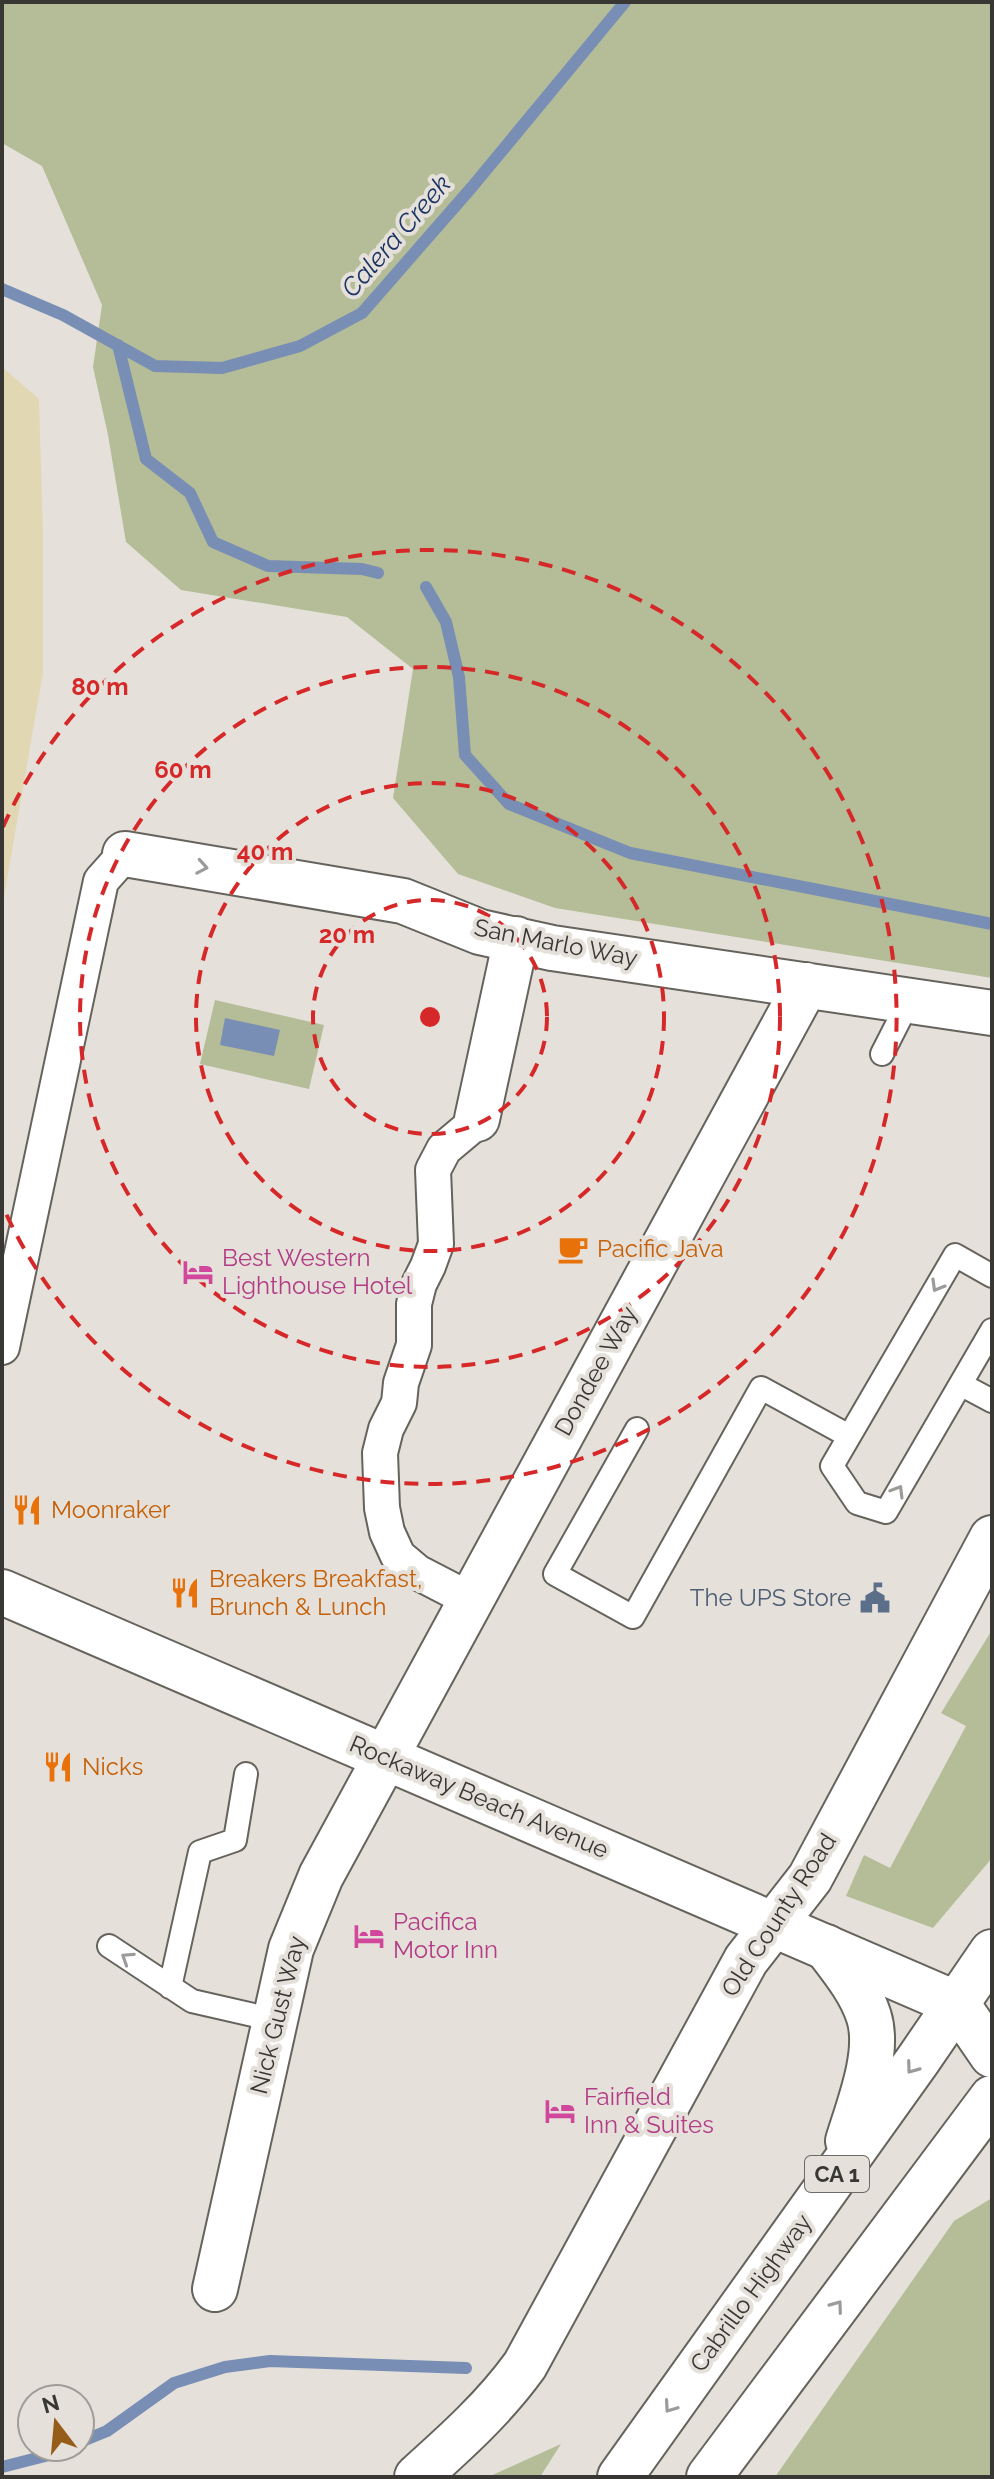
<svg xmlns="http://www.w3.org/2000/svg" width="994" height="2479" viewBox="0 0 994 2479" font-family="Raleway,sans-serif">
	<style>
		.green { fill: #b4bd98 }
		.sand { fill: #e1d8b3 }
		.water { fill: #798eb4 }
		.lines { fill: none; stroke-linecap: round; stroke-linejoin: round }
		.stream { stroke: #798eb4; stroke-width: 12 }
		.service-casing { stroke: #66635d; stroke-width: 26 }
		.pedestrian-casing { stroke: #66635d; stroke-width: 38 }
		.minor-casing { stroke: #66635d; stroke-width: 48 }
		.tertiary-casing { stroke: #66635d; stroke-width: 48 }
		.trunk-casing { stroke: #66635d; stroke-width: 48 }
		.service { stroke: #fff; stroke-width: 22 }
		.pedestrian { stroke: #fff; stroke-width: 34 }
		.minor { stroke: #fff; stroke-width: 44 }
		.tertiary { stroke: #fff; stroke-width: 44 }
		.trunk { stroke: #fff; stroke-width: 44 }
		.oneway { stroke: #9c9b9a }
		.ring { fill: none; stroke: #d62828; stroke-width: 4; stroke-dasharray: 14 10 }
		.labels { text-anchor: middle; stroke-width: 8; stroke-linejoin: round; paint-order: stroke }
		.shield { fill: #e5e1da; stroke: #6c6a66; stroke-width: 2 }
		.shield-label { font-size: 22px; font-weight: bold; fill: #383734 }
		.street-label { font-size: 24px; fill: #383734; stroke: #e5e1da }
		.food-label { font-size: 24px; fill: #c56008; stroke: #e5e1da; text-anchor: start }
		.hotel-label { font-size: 24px; fill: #b23c85; stroke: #e5e1da; text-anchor: start }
		.service-label { font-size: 24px; fill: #4e5e75; stroke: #e5e1da; text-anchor: end }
		.water-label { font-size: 26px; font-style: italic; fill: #193263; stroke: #e5e1da }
		.centre { fill: #d62828; stroke: #e5e1da; stroke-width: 4 }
		.ring-label { font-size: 24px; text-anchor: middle; font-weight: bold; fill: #d62828; stroke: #e5e1da; stroke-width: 8; stroke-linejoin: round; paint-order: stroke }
	</style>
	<rect width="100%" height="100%" fill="#e5e1da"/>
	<!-- green -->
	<path class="green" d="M 2,2 L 992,2 L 992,978 L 555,908 L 458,874 L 393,798 L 413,669 L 347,617 L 181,590 L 126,542 L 108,435 L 93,367 L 102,305 L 42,166 L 2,143 Z
		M 215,1000 L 324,1025 L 309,1089 L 200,1064 Z
		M 992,1630 L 992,1858 L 933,1928 L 846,1896 L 864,1855 L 890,1868 L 966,1726 L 941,1713 Z
		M 992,2198 L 992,2477 L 775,2477 L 954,2221 Z
		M 561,2444 L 540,2477 L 488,2477 Z"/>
	<!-- sand -->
	<path class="sand" d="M 2,367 L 39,399 L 43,533 L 43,673 L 2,908 Z"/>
	<!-- water -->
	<path class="water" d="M 225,1018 L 280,1030 L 274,1056 L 220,1045 Z"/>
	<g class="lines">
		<!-- stream -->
		<path class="stream" d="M 2,289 L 63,315 L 155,366 L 222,368 L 300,346 L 362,313 L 472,187 L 625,2
			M 118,345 L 146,459 L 190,493 L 213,542 L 268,566 L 362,569 L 378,573
			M 426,587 L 446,622 L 459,677 L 465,755 L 509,804 L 630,853 L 992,924
			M 80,2442 L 107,2431 L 174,2383 L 225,2367 L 270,2361 L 466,2368
			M 2,2467 L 49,2455 L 68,2447"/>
		<!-- service casing -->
		<g class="service-casing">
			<path id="service" d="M 882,1054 L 909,1001
				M 992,1276 L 955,1255 L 832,1466 L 857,1503 L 886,1512 L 992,1330
				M 962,1385 L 992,1401
				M 637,1429 L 555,1574 L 633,1617 L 761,1388 L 849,1436
				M 109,1946 L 192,2001 L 275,2020
				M 170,1987 L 200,1852 L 235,1840 L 246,1774"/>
		</g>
		<!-- pedestrian casing -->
		<g class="pedestrian-casing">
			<path id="pedestrian" d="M 2,1347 L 101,881 L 125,854
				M 471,1600 L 417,1572 L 398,1556 L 387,1532 L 382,1508 L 380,1453 L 386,1429 L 399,1403 L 401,1383 L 414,1345 L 414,1304 L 419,1284 L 428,1266 L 436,1244 L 433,1170 L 444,1149 L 475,1123 L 477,1119"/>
		</g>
		<!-- minor casing -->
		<g class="minor-casing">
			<path id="minor" d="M 125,854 L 403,901 L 480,932 L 552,948 L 992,1013
				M 477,1119 L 516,939
				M 2,1592 L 957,2004
				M 215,2289 L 291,1949 L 321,1876 L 806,985
				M 417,2477 C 456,2442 494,2408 525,2365 L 746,1960 L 810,1878 L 992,1538"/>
		</g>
		<!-- tertiary casing -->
		<g class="tertiary-casing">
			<path id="tertiary" d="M 957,2004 L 992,2055"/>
		</g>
		<!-- trunk casing -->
		<g class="trunk-casing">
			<path id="trunk" d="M 826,1947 C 842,1968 861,1991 869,2017 C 880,2053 859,2105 848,2141
				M 620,2477 L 918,2060 L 992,1952
				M 709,2477 L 992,2098"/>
		</g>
		<!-- service -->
		<use href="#service" class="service"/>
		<!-- pedestrian -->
		<use href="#pedestrian" class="pedestrian"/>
		<!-- minor -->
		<use href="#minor" class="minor"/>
		<!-- tertiary -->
		<use href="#tertiary" class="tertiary"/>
		<!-- trunk -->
		<use href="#trunk" class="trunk"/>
	</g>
	<!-- one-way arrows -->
	<defs><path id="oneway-chevron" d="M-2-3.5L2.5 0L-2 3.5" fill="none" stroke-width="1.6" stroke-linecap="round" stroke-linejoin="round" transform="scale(2)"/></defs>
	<g class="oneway">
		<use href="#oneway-chevron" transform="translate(202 867) rotate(10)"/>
		<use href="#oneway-chevron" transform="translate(937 1286) rotate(120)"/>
		<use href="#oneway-chevron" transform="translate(898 1491) rotate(-59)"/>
		<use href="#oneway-chevron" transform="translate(127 1958) rotate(-147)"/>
		<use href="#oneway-chevron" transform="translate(912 2068) rotate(126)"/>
		<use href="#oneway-chevron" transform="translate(837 2306) rotate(-54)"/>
		<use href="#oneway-chevron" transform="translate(670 2407) rotate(125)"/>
	</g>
	<!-- distance rings -->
	<g class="ring">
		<circle cx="430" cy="1017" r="117"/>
		<circle cx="430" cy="1017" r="234"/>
		<circle cx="430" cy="1017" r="350"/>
		<path d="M3 827A467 467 0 1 1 3 1207"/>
	</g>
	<!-- icons -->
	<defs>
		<g id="cafe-bare" transform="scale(2.4)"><path d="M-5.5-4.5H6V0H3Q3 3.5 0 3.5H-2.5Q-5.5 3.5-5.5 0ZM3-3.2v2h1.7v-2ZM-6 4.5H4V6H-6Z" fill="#e8710a" stroke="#e5e1da" stroke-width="2.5" paint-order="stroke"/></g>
		<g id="hotel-bare" transform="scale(2.4)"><path d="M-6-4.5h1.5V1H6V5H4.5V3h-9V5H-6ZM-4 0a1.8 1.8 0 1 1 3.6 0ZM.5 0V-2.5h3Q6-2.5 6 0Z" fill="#d1479c" stroke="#e5e1da" stroke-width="2.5" paint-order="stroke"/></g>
		<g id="restaurant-bare" transform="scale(2.4)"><path d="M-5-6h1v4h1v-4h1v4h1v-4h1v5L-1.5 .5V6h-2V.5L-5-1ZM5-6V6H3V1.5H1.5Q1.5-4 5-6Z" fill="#e8710a" stroke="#e5e1da" stroke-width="2.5" paint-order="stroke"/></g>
		<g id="civic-bare" transform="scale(2.4)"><path d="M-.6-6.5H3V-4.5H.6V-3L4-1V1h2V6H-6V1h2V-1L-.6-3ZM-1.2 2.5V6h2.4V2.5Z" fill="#5c6f8a" stroke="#e5e1da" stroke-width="2.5" paint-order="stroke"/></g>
	</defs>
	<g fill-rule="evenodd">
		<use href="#cafe-bare" x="573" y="1249"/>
		<use href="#hotel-bare" x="198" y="1272"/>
		<use href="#restaurant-bare" x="27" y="1510"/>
		<use href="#restaurant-bare" x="185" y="1593"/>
		<use href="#civic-bare" x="875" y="1598"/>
		<use href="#restaurant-bare" x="58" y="1767"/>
		<use href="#hotel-bare" x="369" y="1936"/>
		<use href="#hotel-bare" x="560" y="2111"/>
	</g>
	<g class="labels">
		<!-- shield labels -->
		<rect class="shield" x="805" y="2156" width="64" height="36" rx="6"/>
		<g class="shield-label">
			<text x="837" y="2182">CA 1</text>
		</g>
		<!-- street labels -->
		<g class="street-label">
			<text transform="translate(556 943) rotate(11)" y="8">San Marlo Way</text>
			<text transform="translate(596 1371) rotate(-61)" y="8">Dondee Way</text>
			<text transform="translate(479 1797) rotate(23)" y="8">Rockaway Beach Avenue</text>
			<text transform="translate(779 1915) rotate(-57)" y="8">Old County Road</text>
			<text transform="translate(278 2015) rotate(-76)" y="8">Nick Gust Way</text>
			<text transform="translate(751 2293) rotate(-54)" y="8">Cabrillo Highway</text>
		</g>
		<!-- food labels -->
		<g class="food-label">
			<text x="597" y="1257">Pacific Java</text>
			<text x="51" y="1518">Moonraker</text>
			<text x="209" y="1587">Breakers Breakfast,<tspan x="209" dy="28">Brunch &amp; Lunch</tspan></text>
			<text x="82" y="1775">Nicks</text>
		</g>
		<!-- hotel labels -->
		<g class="hotel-label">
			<text x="222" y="1266">Best Western<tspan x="222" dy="28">Lighthouse Hotel</tspan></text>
			<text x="393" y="1930">Pacifica<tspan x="393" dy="28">Motor Inn</tspan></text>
			<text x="584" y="2105">Fairfield<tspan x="584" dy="28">Inn &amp; Suites</tspan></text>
		</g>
		<!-- service labels -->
		<g class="service-label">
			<text x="851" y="1606">The UPS Store</text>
		</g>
		<!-- water labels -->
		<g class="water-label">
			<text transform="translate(396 236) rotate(-49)" y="9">Calera Creek</text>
		</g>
	</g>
	<circle cx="430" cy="1017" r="12" class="centre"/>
	<g class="ring-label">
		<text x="100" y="695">80 m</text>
		<text x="183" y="778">60 m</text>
		<text x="265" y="860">40 m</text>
		<text x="347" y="943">20 m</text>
	</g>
	<!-- border -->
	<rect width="994" height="2479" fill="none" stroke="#383734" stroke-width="8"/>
	<!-- north arrow -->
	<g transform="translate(56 2423) rotate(344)"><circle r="38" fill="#e5e1da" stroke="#a09d98" stroke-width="2"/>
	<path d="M0-6L14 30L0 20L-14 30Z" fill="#965c1a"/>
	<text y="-12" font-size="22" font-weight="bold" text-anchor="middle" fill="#383734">N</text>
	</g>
</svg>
